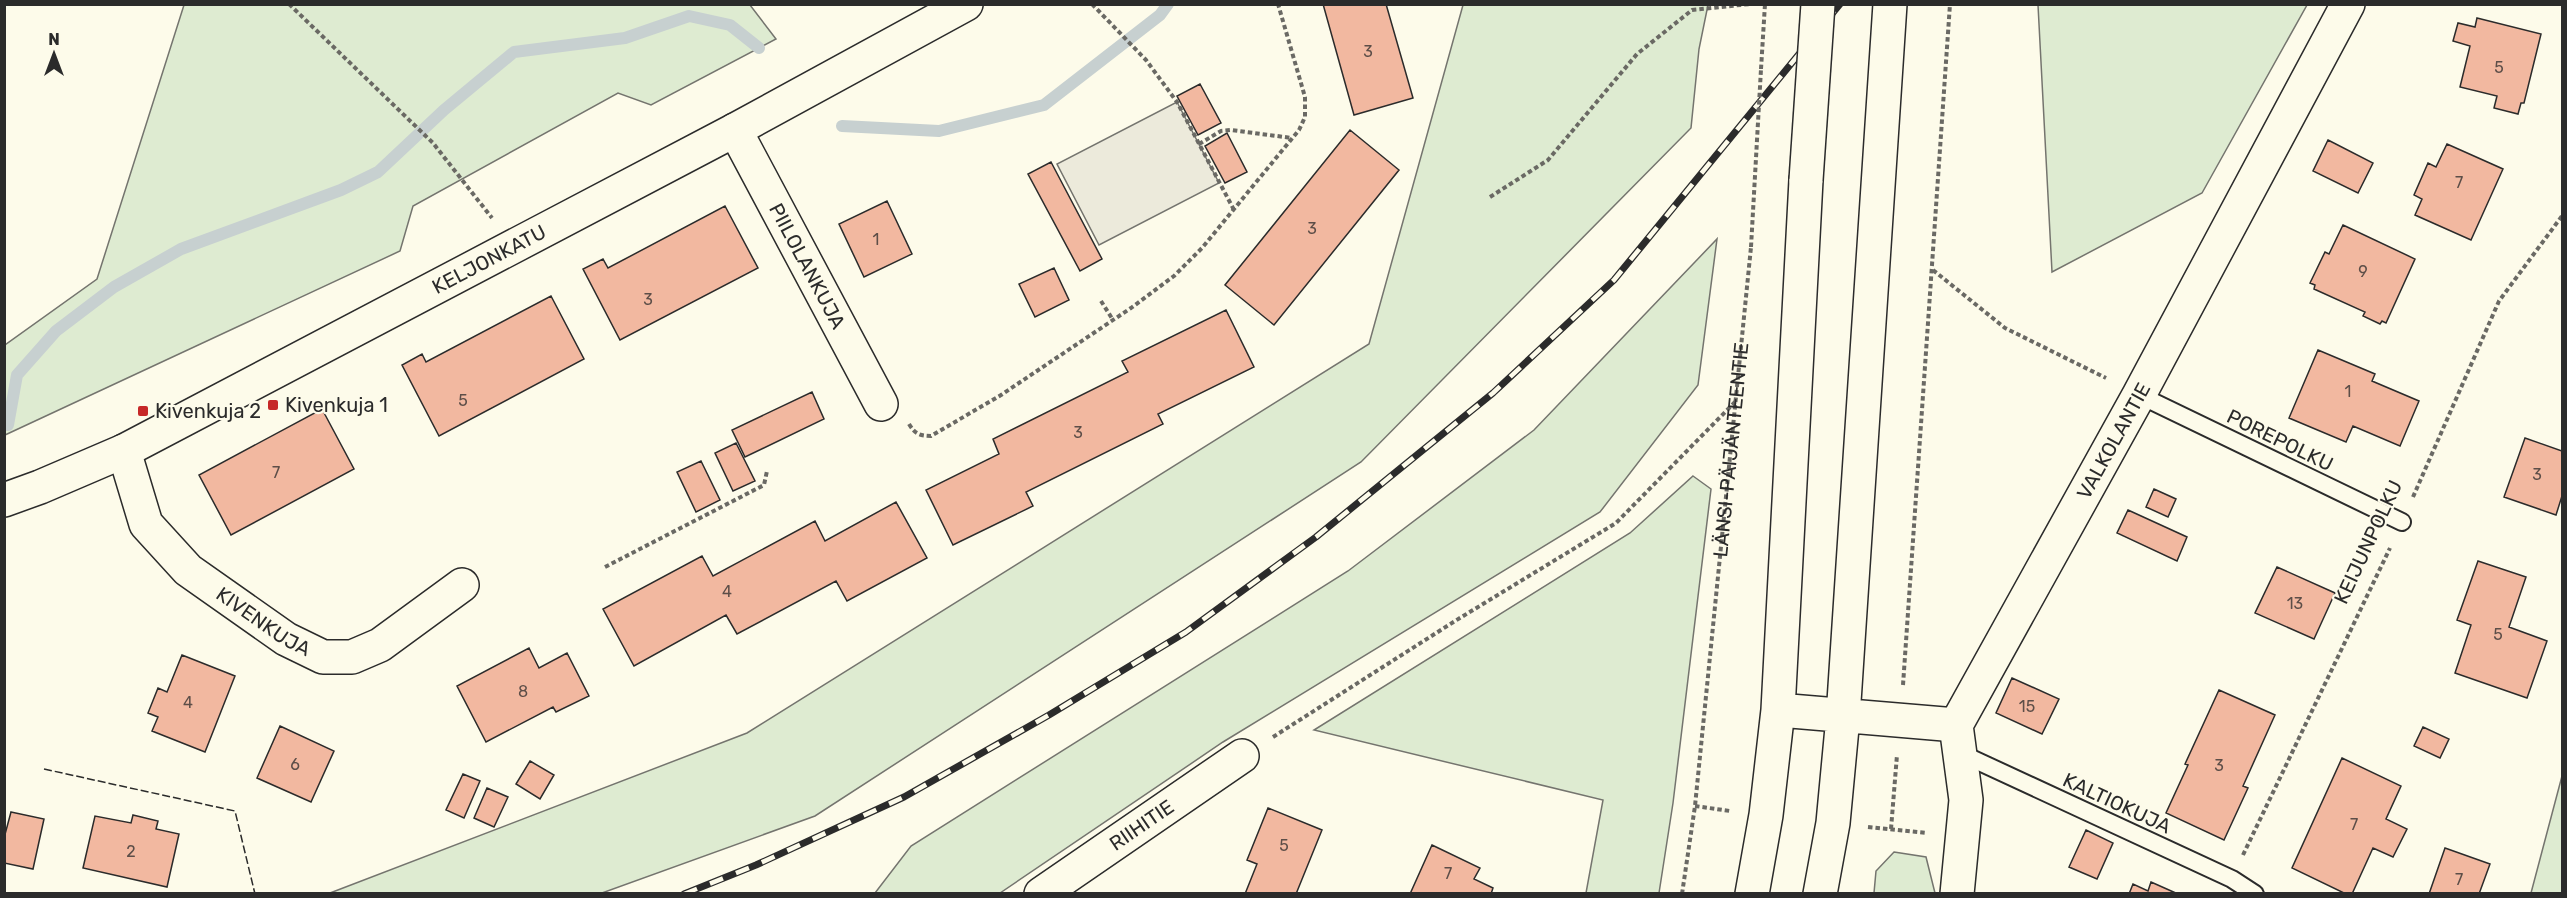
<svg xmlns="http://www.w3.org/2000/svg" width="2567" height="898" viewBox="0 0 2567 898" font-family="Rubik,sans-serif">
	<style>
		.green { fill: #deebd1; stroke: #74746e; stroke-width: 1.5 }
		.parking { fill: #eceadb; stroke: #74746e; stroke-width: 1.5 }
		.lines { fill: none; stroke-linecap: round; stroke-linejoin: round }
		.stream { stroke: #c7d0d0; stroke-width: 12 }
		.building { fill: #f2b8a0; stroke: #2b2b2b; stroke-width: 1.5 }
		.lane-casing { stroke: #2b2b2b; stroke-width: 20 }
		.street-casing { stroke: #2b2b2b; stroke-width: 36 }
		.secondary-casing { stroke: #2b2b2b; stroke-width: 36 }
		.path { stroke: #6a6964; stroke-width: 4; stroke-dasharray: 4.5 3; stroke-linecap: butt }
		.lane { stroke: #fdfbea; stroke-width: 16 }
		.street { stroke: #fdfbea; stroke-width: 33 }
		.secondary { stroke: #fdfbea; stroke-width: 33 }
		.rail-casing { stroke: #2b2b2b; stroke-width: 7 }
		.rail { stroke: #fdfbea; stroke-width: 4.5; stroke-dasharray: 14; stroke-linecap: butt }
		.secondary-bridge-casing { stroke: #2b2b2b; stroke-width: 36; stroke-linecap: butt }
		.path-bridge { stroke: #6a6964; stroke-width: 4; stroke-dasharray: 4.5 3; stroke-linecap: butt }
		.secondary-bridge { stroke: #fdfbea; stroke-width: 33 }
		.fence { stroke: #2b2b2b; stroke-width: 1.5; stroke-dasharray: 8 3; stroke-linecap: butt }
		.poi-dot { fill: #c62828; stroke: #fdfbea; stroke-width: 2 }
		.labels { text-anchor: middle; stroke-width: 4.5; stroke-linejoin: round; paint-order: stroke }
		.number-label { font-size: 16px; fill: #5d4e48 }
		.street-label { font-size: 20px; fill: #2b2b2b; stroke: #fdfbea }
		.poi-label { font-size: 20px; fill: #2b2b2b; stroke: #fdfbea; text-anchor: start }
	</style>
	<rect width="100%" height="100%" fill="#fdfbea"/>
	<!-- green -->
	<path class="green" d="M 184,5 L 750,5 L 776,39 L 651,105 L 618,93 L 413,206 L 400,251 L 5,435 L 5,345 L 97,279 Z
		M 1463,5 L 1708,5 L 1699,49 L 1691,128 L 1361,462 L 815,816 L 602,893 L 330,893 L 747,733 L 1369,344 Z
		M 2038,5 L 2038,4 L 2307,5 L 2202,193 L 2052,272 Z
		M 1717,239 L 1698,385 L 1600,512 L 1223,742 L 1000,893 L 875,893 L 911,846 L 1348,571 L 1534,430 Z
		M 1693,476 L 1711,489 L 1673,803 L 1659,893 L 1586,893 L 1603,800 L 1314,730 L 1630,533 Z
		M 2562,776 L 2562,893 L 2531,893 Z
		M 1894,852 L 1926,857 L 1935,893 L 1874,893 L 1876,871 Z"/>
	<!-- parking -->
	<path class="parking" d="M 1177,102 L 1219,183 L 1099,245 L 1057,164 Z"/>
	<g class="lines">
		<!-- stream -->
		<path class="stream" d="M 842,126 L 939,131 L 1044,105 L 1160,15 L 1168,4
			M 8,425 L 17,375 L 56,331 L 114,287 L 181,249 L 341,190 L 378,172 L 444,110 L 514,52 L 625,38 L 689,16 L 730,25 L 759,48"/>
	</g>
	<!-- building -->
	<path class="building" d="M 1323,4 L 1386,4 L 1413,98 L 1354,115 Z
		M 2477,18 L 2541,34 L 2524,103 L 2521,103 L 2518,114 L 2494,108 L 2497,96 L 2460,87 L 2470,46 L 2453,41 L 2458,23 L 2475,27 Z
		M 1200,84 L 1221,123 L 1198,135 L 1177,96 Z
		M 1350,130 L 1399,170 L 1274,325 L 1225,285 Z
		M 1227,133 L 1247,172 L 1225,183 L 1205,146 Z
		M 2328,140 L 2373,163 L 2358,193 L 2313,171 Z
		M 2447,144 L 2503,169 L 2471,240 L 2415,215 L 2422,199 L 2414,195 L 2428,163 L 2436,167 Z
		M 1051,162 L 1102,259 L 1080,271 L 1028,174 Z
		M 887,201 L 912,254 L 864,277 L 839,224 Z
		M 725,206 L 758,268 L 620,340 L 583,269 L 603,259 L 608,268 Z
		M 2343,225 L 2415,259 L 2386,323 L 2382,321 L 2380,324 L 2363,316 L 2365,312 L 2314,289 L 2315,285 L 2310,283 L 2325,252 L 2329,254 Z
		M 1054,268 L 1069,300 L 1035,317 L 1019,284 Z
		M 551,296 L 584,359 L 439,436 L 402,365 L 422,354 L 426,362 Z
		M 1226,310 L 1254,367 L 1158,414 L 1163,424 L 1026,492 L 1033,506 L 953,545 L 926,490 L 999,454 L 993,439 L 1128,372 L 1122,361 Z
		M 2318,350 L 2375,374 L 2372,381 L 2419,401 L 2400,446 L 2353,426 L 2346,442 L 2289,418 Z
		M 812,392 L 824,419 L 745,457 L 732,430 Z
		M 322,409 L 354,469 L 231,535 L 199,475 Z
		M 2525,438 L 2562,451 L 2562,496 L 2556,515 L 2504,497 Z
		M 736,443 L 755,481 L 733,491 L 715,453 Z
		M 701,461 L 720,500 L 696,512 L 677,472 Z
		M 2154,489 L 2176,499 L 2168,517 L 2146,507 Z
		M 896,502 L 927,558 L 847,601 L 836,581 L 737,634 L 726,615 L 634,666 L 603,609 L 702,556 L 713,576 L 815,521 L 825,541 Z
		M 2128,510 L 2187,537 L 2177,561 L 2117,533 Z
		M 2478,561 L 2526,577 L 2509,627 L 2547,641 L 2527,698 L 2455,673 L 2471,625 L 2457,620 Z
		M 2277,567 L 2335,593 L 2314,639 L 2255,613 Z
		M 529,648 L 539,668 L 567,653 L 589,696 L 556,712 L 553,707 L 486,742 L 457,686 Z
		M 182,655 L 235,676 L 205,752 L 152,731 L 158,717 L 148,713 L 158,688 L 167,692 Z
		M 2012,678 L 2059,699 L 2042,734 L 1996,713 Z
		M 2219,690 L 2275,715 L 2243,786 L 2248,788 L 2224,840 L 2166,813 L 2188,765 L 2185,764 Z
		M 280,726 L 334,751 L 311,802 L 257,778 Z
		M 2423,727 L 2449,739 L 2440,758 L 2414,746 Z
		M 2342,758 L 2401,786 L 2386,819 L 2407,829 L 2393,857 L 2373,848 L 2352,894 L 2346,894 L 2292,868 Z
		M 530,761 L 554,775 L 540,799 L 516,784 Z
		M 463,774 L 480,781 L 464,818 L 446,810 Z
		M 487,788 L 508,797 L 494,827 L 474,818 Z
		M 1268,808 L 1322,830 L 1296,894 L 1245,894 L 1257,864 L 1247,860 Z
		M 11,812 L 44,819 L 33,869 L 4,863 L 4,838 Z
		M 133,815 L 158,821 L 156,829 L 179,834 L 167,887 L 83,868 L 95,816 L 131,823 Z
		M 2086,830 L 2113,843 L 2097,879 L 2069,867 Z
		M 1432,845 L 1480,868 L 1474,879 L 1493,888 L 1491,894 L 1410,894 Z
		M 2445,848 L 2490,864 L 2479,894 L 2429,894 Z
		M 2151,882 L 2178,894 L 2129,894 L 2133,884 L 2148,891 Z"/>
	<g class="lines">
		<!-- lane casing -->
		<g class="lane-casing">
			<path id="lane" d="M 2139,395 L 2402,522
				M 1960,753 L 2232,879 L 2255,894"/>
		</g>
		<!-- street casing -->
		<g class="street-casing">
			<g id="street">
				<path id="s2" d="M 735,130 L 881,404"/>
				<path id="s3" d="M 124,451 L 146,524 L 188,570 L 286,639 L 323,657 L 352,657 L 380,645 L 462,585"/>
				<path id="s4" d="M 4,500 L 40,487 L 124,451 L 735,130 L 966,4"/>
				<path id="s5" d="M 1041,894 L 1242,756"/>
				<path id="s6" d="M 1957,894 L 1966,800 L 1956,725 L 2139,395 L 2348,4"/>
			</g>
		</g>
		<!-- secondary casing -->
		<g class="secondary-casing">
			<path id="secondary" d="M 1778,710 L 1956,725
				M 1752,894 L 1766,815 L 1778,710 L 1806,180
				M 1820,894 L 1833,823 L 1843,717 L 1890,4"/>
		</g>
		<!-- path -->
		<g class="path">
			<path d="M 289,4 L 433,143 L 492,218"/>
			<path d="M 1092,4 L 1146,60 L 1177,102 L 1234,210"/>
			<path d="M 1761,69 L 1765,4"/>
			<path d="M 1199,144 L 1221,131 L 1231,130 L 1292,138"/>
			<path d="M 1490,197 L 1548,160 L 1637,54 L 1692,10 L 1750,4"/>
			<path d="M 1933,270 L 2005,328 L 2106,378"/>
			<path d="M 1101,301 L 1113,320"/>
			<path d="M 909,424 C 915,434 920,436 931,436 L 1001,395 L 1131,308 L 1174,276 L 1202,248 L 1299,130 L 1305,117 L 1305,97 L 1278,4"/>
			<path d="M 2413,497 L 2499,301 L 2562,216"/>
			<path d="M 605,567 L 764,485 L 767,471"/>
			<path d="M 1903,685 L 1950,4"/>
			<path d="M 1273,737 L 1455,621 L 1616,523 L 1735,402"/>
			<path d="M 1695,806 L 1730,811"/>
			<path d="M 1868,827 L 1927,833"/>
			<path d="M 1891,829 L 1897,755"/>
			<path d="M 2243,855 L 2390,548"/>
			<path id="s1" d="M 1682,894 L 1695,806 L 1751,247"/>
		</g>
		<!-- lane -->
		<use href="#lane" class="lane"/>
		<!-- street -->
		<use href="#street" class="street"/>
		<!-- secondary -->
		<use href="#secondary" class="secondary"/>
		<!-- rail casing -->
		<g class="rail-casing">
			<path id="rail" d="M 684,894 L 756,865 L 904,797 L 1049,715 L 1186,632 L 1316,537 L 1493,393 L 1614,280 L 1840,4"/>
		</g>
		<!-- rail -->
		<use href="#rail" class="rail"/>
		<!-- secondary-bridge casing -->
		<g class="secondary-bridge-casing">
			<path id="secondary-bridge" d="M 1806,180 L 1818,4"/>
		</g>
		<!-- path-bridge -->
		<path class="path-bridge" d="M 1751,247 L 1761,69"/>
		<!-- secondary-bridge -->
		<use href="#secondary-bridge" class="secondary-bridge"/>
		<!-- fence -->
		<path class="fence" d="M 44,769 L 235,811 L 255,894"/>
	</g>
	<!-- markers -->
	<g class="poi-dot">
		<rect x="267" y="399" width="12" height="12" rx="3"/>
		<rect x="137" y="405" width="12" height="12" rx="3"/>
	</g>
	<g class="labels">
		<!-- number labels -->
		<g class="number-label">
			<text x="1368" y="57">3</text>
			<text x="2499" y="73">5</text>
			<text x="2459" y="188">7</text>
			<text x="1312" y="234">3</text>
			<text x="876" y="245">1</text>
			<text x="2363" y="277">9</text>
			<text x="648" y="305">3</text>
			<text x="2348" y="397">1</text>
			<text x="463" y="406">5</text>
			<text x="1078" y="438">3</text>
			<text x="276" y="478">7</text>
			<text x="2537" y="480">3</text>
			<text x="727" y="597">4</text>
			<text x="2295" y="609">13</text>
			<text x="2498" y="640">5</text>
			<text x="523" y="697">8</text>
			<text x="188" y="708">4</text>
			<text x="2027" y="712">15</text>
			<text x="295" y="770">6</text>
			<text x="2219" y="771">3</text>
			<text x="2354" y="830">7</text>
			<text x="1284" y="851">5</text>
			<text x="131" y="857">2</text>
			<text x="1448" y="879">7</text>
			<text x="2459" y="885">7</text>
		</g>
		<!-- street labels -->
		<g class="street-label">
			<text dy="7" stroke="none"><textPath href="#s4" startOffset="542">KELJONKATU</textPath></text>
			<text dy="7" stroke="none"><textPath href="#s2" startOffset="154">PIILOLANKUJA</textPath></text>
			<text dy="7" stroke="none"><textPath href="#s6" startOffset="495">VALKOLANTIE</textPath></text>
			<text transform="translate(2280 440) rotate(26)" y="7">POREPOLKU</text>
			<text dy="7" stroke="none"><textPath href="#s1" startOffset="447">LÄNSI-PÄIJÄNTEENTIE</textPath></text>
			<text transform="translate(2368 542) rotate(-65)" y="7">KEIJUNPOLKU</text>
			<text dy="7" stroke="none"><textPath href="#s3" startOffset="230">KIVENKUJA</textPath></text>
			<text transform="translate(2117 803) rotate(25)" y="7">KALTIOKUJA</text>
			<text dy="7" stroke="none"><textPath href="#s5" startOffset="122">RIIHITIE</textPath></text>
		</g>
		<!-- poi labels -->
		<g class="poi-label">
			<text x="285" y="412">Kivenkuja 1</text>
			<text x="155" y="418">Kivenkuja 2</text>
		</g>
	</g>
	<!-- border -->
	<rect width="2567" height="898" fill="none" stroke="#2b2b2b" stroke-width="12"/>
	<!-- north arrow -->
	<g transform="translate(54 54)" stroke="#fdfbea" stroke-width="4.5" paint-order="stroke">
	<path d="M0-4.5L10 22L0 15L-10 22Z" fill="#2b2b2b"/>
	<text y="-9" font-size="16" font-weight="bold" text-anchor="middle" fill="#2b2b2b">N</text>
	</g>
</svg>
